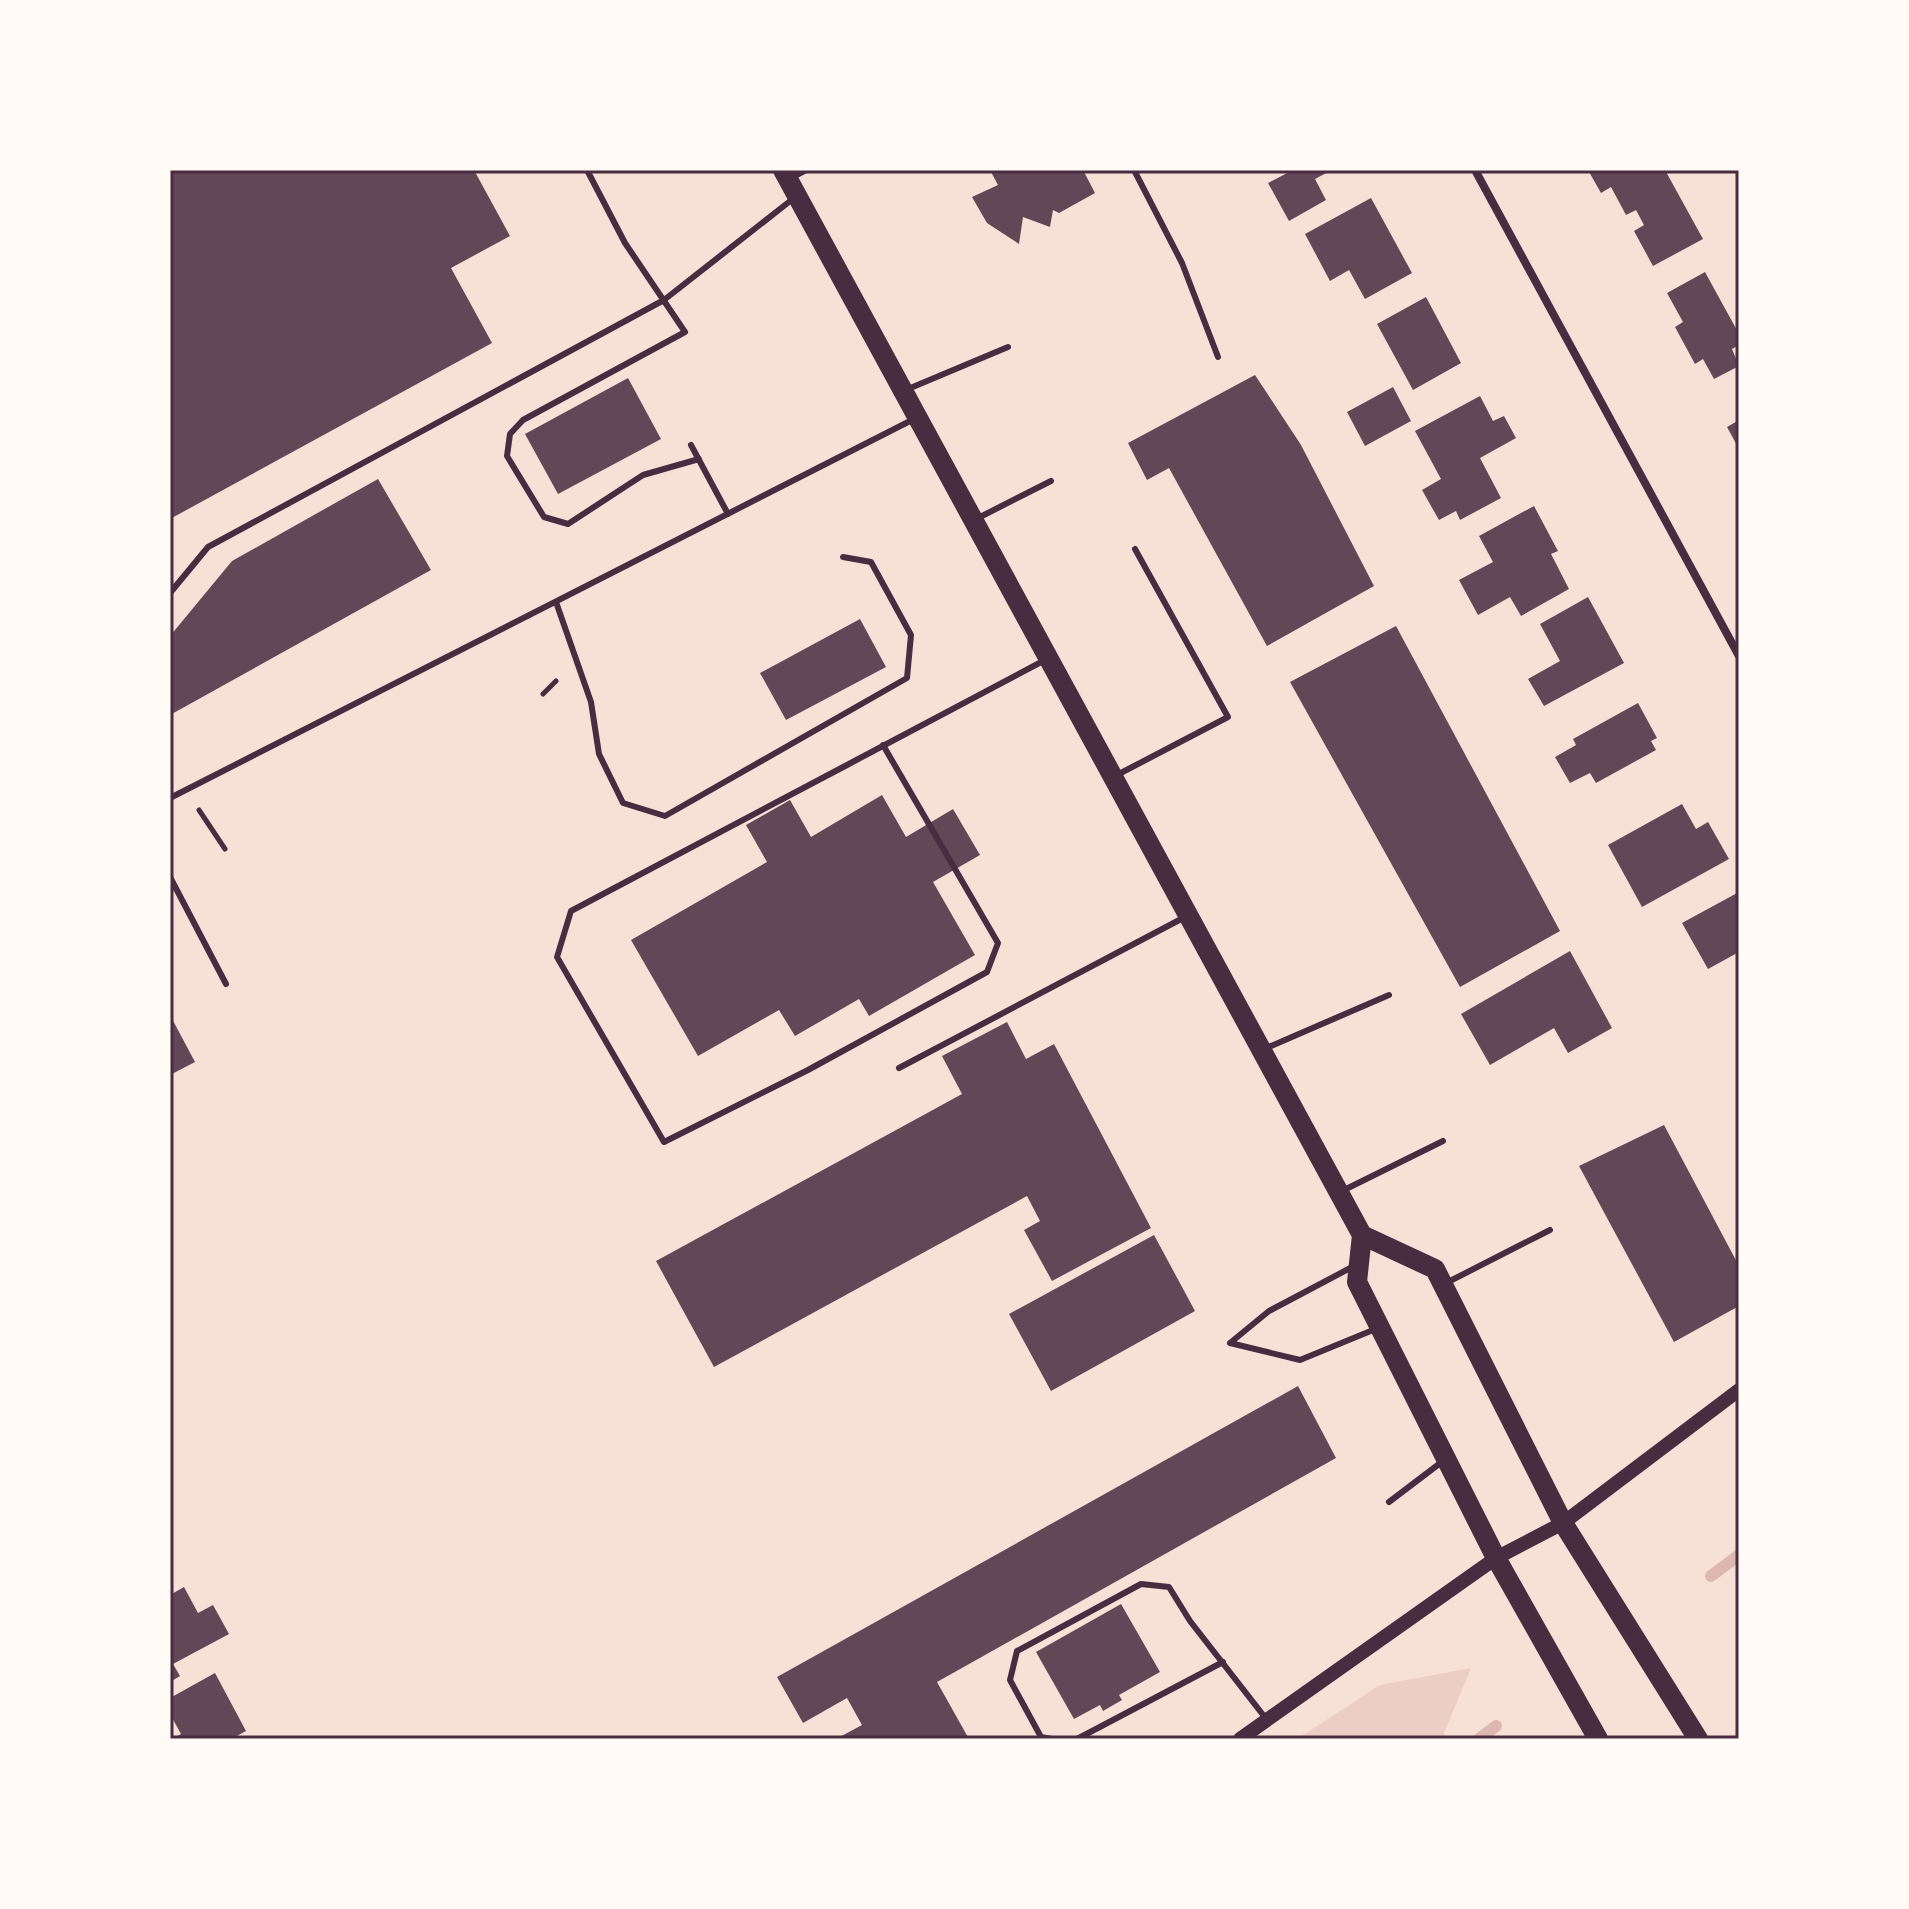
<svg xmlns="http://www.w3.org/2000/svg" width="1909" height="1909" viewBox="0 0 1909 1909" font-family="'Source Serif 4',serif">
	<style>
		.green { fill: #ebcfc5 }
		.lines { fill: none; stroke-linecap: round; stroke-linejoin: round }
		.stream { stroke: #dcb8b0; stroke-width: 12 }
		.building { fill: #644757 }
		.path { stroke: #4a2c40; stroke-width: 5 }
		.service { stroke: #4a2c40; stroke-width: 6 }
		.minor { stroke: #4a2c40; stroke-width: 8 }
		.tertiary { stroke: #4a2c40; stroke-width: 14 }
		.primary { stroke: #4a2c40; stroke-width: 20 }
		.neatline { fill: none; stroke: #4a2c40; stroke-width: 3 }
	</style>
	<rect width="100%" height="100%" fill="#f7e1d7"/>
	<!-- green -->
	<path class="green" d="M 1471,1668 L 1444,1733 L 1447,1739 L 1297,1739 L 1380,1685 Z"/>
	<g class="lines">
		<!-- stream -->
		<path class="stream" d="M 1711,1576 L 1739,1555
			M 1479,1739 L 1496,1726"/>
	</g>
	<!-- building -->
	<path class="building" d="M 170,170 L 474,170 L 510,236 L 451,268 L 492,343 L 170,519 Z
		M 990,170 L 1083,170 L 1095,193 L 1059,213 L 1053,210 L 1050,227 L 1023,217 L 1019,244 L 987,223 L 972,197 L 998,185 Z
		M 1293,170 L 1332,170 L 1315,179 L 1326,200 L 1289,221 L 1268,183 Z
		M 1588,170 L 1665,170 L 1703,239 L 1653,266 L 1634,231 L 1644,225 L 1636,210 L 1626,215 L 1611,187 L 1601,193 Z
		M 1371,198 L 1412,273 L 1365,299 L 1349,270 L 1330,281 L 1305,234 Z
		M 1705,272 L 1739,334 L 1739,345 L 1732,349 L 1739,366 L 1714,379 L 1703,359 L 1695,364 L 1675,327 L 1683,322 L 1667,293 Z
		M 1426,297 L 1461,363 L 1413,390 L 1377,324 Z
		M 1255,375 L 1301,445 L 1374,586 L 1267,646 L 1169,468 L 1147,480 L 1128,443 Z
		M 628,378 L 661,439 L 558,494 L 525,434 Z
		M 1393,387 L 1411,421 L 1365,446 L 1347,412 Z
		M 1480,396 L 1493,421 L 1504,416 L 1516,438 L 1480,458 L 1501,498 L 1460,520 L 1456,511 L 1439,520 L 1422,490 L 1441,479 L 1415,431 Z
		M 1739,420 L 1739,449 L 1727,427 Z
		M 378,479 L 431,570 L 170,715 L 170,636 L 232,561 Z
		M 1534,506 L 1558,551 L 1551,554 L 1569,589 L 1521,616 L 1510,597 L 1478,615 L 1459,580 L 1493,562 L 1479,536 Z
		M 1588,597 L 1624,663 L 1544,706 L 1528,679 L 1560,661 L 1540,624 Z
		M 860,619 L 886,667 L 786,720 L 760,673 Z
		M 1396,626 L 1560,931 L 1460,987 L 1290,682 Z
		M 1638,703 L 1657,738 L 1651,741 L 1656,750 L 1596,783 L 1590,773 L 1570,783 L 1555,757 L 1576,745 L 1573,739 Z
		M 882,795 L 906,837 L 953,809 L 980,855 L 933,882 L 975,955 L 869,1016 L 859,999 L 795,1036 L 779,1010 L 698,1056 L 631,940 L 767,862 L 746,825 L 790,800 L 811,837 Z
		M 1682,804 L 1696,829 L 1708,822 L 1729,859 L 1642,907 L 1608,845 Z
		M 1739,892 L 1739,952 L 1708,969 L 1682,923 Z
		M 1570,951 L 1612,1028 L 1568,1053 L 1554,1028 L 1490,1065 L 1461,1014 Z
		M 170,1015 L 195,1062 L 170,1075 Z
		M 1007,1022 L 1026,1059 L 1054,1044 L 1151,1228 L 1052,1281 L 1024,1230 L 1040,1221 L 1027,1196 L 714,1367 L 656,1261 L 962,1094 L 942,1056 Z
		M 1664,1125 L 1739,1266 L 1739,1306 L 1674,1342 L 1579,1166 Z
		M 1154,1235 L 1195,1311 L 1051,1391 L 1009,1314 Z
		M 1298,1386 L 1336,1458 L 937,1682 L 969,1739 L 836,1739 L 862,1725 L 847,1698 L 803,1723 L 777,1677 Z
		M 184,1587 L 198,1613 L 213,1605 L 229,1634 L 173,1664 L 180,1676 L 170,1682 L 170,1595 Z
		M 1121,1604 L 1160,1672 L 1119,1695 L 1122,1700 L 1103,1711 L 1100,1705 L 1074,1719 L 1036,1652 Z
		M 215,1673 L 246,1731 L 231,1739 L 172,1739 L 181,1734 L 170,1714 L 170,1698 Z"/>
	<g class="lines">
		<!-- path -->
		<path class="path" d="M 543,694 L 556,681
			M 199,810 L 225,849"/>
		<!-- service -->
		<path class="service" d="M 587,170 L 625,243 L 685,332 L 523,420 L 510,434 L 507,456 L 544,517 L 568,524 L 643,475 L 699,459
			M 1134,170 L 1182,263 L 1218,357
			M 791,178 L 806,170
			M 908,389 L 1008,347
			M 691,445 L 728,514
			M 976,519 L 1051,481
			M 170,593 L 208,547 L 664,300 L 794,198
			M 556,602 L 591,702 L 599,754 L 623,803 L 665,816 L 907,678 L 911,635 L 871,562 L 843,557
			M 883,745 L 998,943 L 987,972 L 808,1070 L 664,1142 L 557,957 L 571,911 L 847,765 L 1045,660
			M 1115,776 L 1228,717 L 1135,549
			M 170,798 L 914,419
			M 170,877 L 226,984
			M 1264,1049 L 1389,995
			M 899,1068 L 1185,917
			M 1342,1191 L 1443,1141
			M 1446,1283 L 1550,1230
			M 1230,1343 L 1300,1360 L 1378,1328
			M 1230,1343 L 1269,1311 L 1356,1265
			M 1389,1502 L 1443,1461
			M 1052,1739 L 1041,1737 L 1010,1680 L 1017,1651 L 1141,1584 L 1169,1587 L 1190,1621 L 1267,1720
			M 1077,1739 L 1223,1662"/>
		<!-- minor -->
		<path class="minor" d="M 1475,170 L 1739,656"/>
		<!-- tertiary -->
		<path class="tertiary" d="M 1240,1739 L 1496,1558 L 1563,1523 L 1739,1390"/>
		<!-- primary -->
		<path class="primary" d="M 783,170 L 1362,1235 L 1357,1282 L 1496,1558 L 1598,1739
			M 1362,1235 L 1435,1269 L 1563,1523 L 1698,1739"/>
	</g>
	<!-- border -->
	<rect width="1909" height="1909" fill="none" stroke="#fffaf5" stroke-width="344"/>
	<rect x="172" y="172" width="1565" height="1565" class="neatline"/>
</svg>
